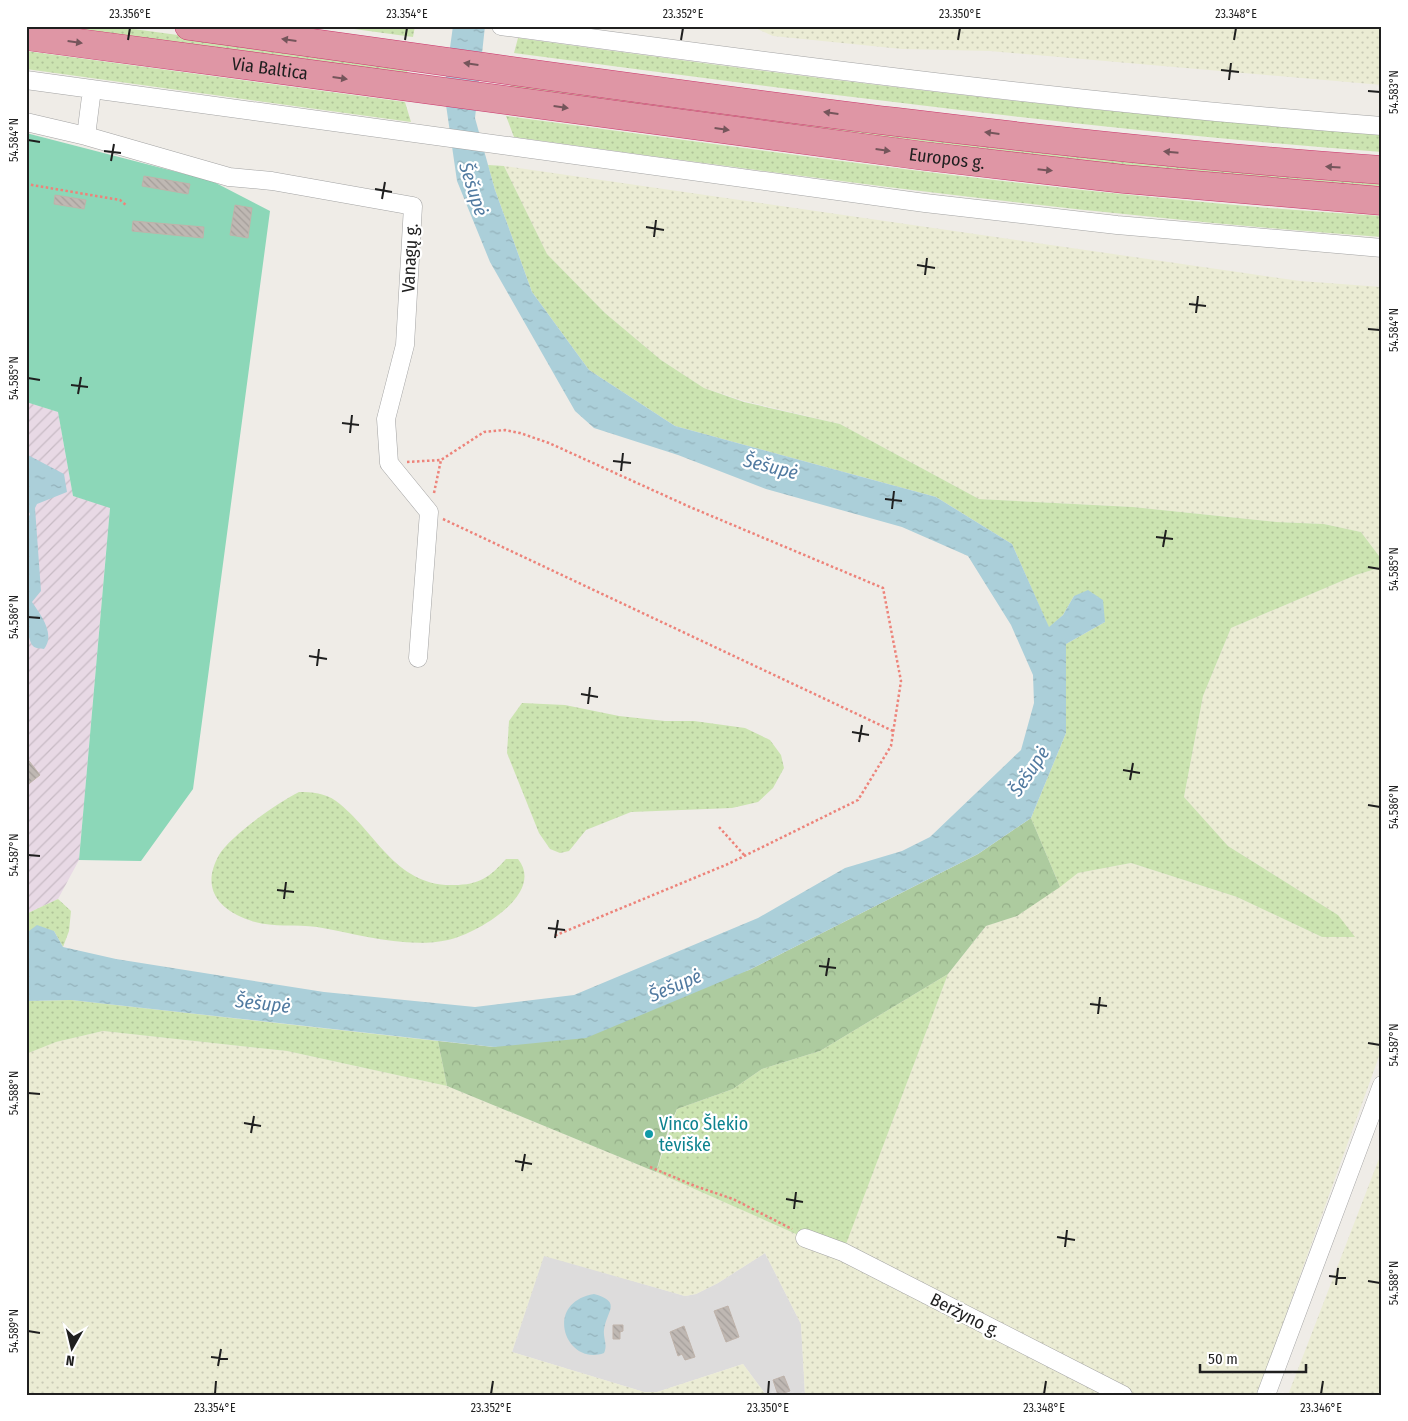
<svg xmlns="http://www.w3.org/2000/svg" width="1408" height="1421" viewBox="0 0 1408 1421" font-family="'Fira Sans Condensed',sans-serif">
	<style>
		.residential { fill: #dddcdc }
		.industrial { fill: url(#industrial-furrows) }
		.farmland { fill: url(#farmland-dots) }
		.grass { fill: url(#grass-dots) }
		.forest { fill: url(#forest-crowns) }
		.pitch { fill: #8cd7b8 }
		.water { fill: url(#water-ripples) }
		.building { fill: url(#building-back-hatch); stroke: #bfb3aa }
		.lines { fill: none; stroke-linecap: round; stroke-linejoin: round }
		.minor-casing { stroke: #a3a3a3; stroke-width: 19 }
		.motorway-casing { stroke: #cb366c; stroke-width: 29 }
		.path { stroke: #ed837a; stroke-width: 2.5; stroke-dasharray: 2.5 2.5; stroke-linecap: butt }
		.minor { stroke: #fff; stroke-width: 18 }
		.motorway { stroke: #df96a5; stroke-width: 28 }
		.oneway { fill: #75555b }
		.ticks { fill: none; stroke: #1f1f1f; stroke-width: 2 }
		.culture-dot { fill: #0f9aa8; stroke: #fff; stroke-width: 2 }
		.labels { text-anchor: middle; stroke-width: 4.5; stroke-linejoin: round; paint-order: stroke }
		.street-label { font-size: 18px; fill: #1f1f1f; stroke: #fff }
		.culture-label { font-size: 18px; fill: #0d838f; stroke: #fff; text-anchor: start }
		.water-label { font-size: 19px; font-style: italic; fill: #517aa0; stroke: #fff }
		.neatline { fill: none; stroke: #1f1f1f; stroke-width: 2 }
		.ticks-label { font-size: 12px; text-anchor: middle; fill: #1f1f1f }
	</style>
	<defs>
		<pattern id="industrial-furrows" width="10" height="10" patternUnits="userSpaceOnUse" patternTransform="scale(1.25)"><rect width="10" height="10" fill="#e8d9e5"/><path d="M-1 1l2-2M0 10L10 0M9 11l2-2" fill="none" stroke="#c7bac4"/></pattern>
		<pattern id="farmland-dots" width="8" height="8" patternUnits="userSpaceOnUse" patternTransform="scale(1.25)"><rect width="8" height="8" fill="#ebecd4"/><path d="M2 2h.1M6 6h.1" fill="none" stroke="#c9cab6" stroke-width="1.8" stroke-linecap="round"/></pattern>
		<pattern id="grass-dots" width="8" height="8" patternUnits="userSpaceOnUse" patternTransform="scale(1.25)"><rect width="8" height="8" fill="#cce4b1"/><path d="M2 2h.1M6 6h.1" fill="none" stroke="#afc398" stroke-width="1.8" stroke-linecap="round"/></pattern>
		<pattern id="forest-crowns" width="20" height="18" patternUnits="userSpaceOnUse" patternTransform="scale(1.25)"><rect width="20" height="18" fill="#adcb9f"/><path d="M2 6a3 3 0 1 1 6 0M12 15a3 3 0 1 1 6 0" fill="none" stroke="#94ae88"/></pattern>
		<pattern id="water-ripples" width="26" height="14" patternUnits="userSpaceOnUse" patternTransform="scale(1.25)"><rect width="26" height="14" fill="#abcfd9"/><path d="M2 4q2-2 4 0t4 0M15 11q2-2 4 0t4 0" fill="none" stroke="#93b1ba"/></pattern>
		<pattern id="building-back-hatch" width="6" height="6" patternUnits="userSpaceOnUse" patternTransform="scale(1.25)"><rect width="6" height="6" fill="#bfb8b3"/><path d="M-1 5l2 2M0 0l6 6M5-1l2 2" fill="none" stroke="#a49e9a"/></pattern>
	</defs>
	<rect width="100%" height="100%" fill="#efece7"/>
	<!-- residential -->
	<path class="residential" d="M 765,1253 L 801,1324 L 805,1395 L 766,1395 L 743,1364 L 657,1392 L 644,1392 L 512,1352 L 544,1255 L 685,1296 L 696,1294 L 718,1283 Z"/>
	<!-- industrial -->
	<path class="industrial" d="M 26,402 L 58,412 L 73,496 L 110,507 L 79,860 L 58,899 L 26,914 Z"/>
	<!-- farmland -->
	<path class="farmland" d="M 751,26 L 1382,26 L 1382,85 L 990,51 L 902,49 L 773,36 Z
		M 504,166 L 1300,281 L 1382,287 L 1382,560 L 1361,532 L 1324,524 L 1277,522 L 1133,507 L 979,499 L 840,424 L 744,401 L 704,388 L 661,360 L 605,313 L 547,254 Z
		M 1382,567 L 1382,1048 L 1257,1395 L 805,1395 L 801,1324 L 765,1253 L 718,1283 L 696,1294 L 685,1296 L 544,1256 L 512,1352 L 644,1392 L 657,1392 L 743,1364 L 766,1395 L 26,1395 L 26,1054 L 56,1042 L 103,1031 L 287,1051 L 447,1086 L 656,1172 L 805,1238 L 843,1251 L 948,974 L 986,926 L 1017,916 L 1078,873 L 1131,863 L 1237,897 L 1322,937 L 1338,915 L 1228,846 L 1184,797 L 1203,696 L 1231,628 L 1356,575 Z
		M 1382,1151 L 1382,1395 L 1288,1395 Z"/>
	<!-- grass -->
	<path class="grass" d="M 41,26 L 111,26 L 408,66 L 407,74 Z
		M 332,26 L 415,26 L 413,37 Z
		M 518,38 C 805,78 1092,114 1382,134 L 1382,152 C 1091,130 803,91 514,53 Z
		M 26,51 L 405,102 L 411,122 L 26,69 Z
		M 511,80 L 1382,180 L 1382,190 L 1111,166 L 510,90 Z
		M 506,116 C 797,155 1088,198 1382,216 L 1382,237 C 1091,216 802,177 514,137 Z
		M 488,165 L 504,166 L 547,254 L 605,313 L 661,360 L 704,388 L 744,402 L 840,424 L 979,499 L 1133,507 L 1277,522 L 1324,524 L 1361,532 L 1382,560 L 1382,567 L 1356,575 L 1231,628 L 1203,696 L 1184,797 L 1228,846 L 1338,915 L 1355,937 L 1322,937 L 1237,897 L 1131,863 L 1078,873 L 1060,887 L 1031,818 L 1066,733 L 1066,644 L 1105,622 L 1074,596 L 1063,615 L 1049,628 L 1012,544 L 936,497 L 675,426 L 589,370 L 532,292 L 495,190 Z
		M 522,703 L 565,705 L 619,716 L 665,721 L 694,721 L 745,728 L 770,740 L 781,755 L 784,768 L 773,788 L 758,802 L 732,808 L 631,812 L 586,830 L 569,851 L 560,853 L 550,849 L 539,833 L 507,753 L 509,721 Z
		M 299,792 C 312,792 325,793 336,801 C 376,831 395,887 454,885 C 479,885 490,877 506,859 L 518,859 C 546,894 476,934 448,940 C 405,949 359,934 317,927 C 295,924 269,928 249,920 C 217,909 201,887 219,855 C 231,835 279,802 299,792 Z
		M 58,899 L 71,911 L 69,931 L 63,947 L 54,931 L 26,944 L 26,914 Z
		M 948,974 L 843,1252 L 805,1238 L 656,1172 L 677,1109 L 733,1089 L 762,1069 L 820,1051 Z
		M 71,1000 L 438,1041 L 447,1086 L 287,1051 L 103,1031 L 56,1042 L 26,1054 L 26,1001 Z"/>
	<!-- forest -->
	<path class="forest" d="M 1031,818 L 1060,887 L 1017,916 L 986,926 L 948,974 L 820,1051 L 762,1069 L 733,1089 L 677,1109 L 668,1130 L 656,1172 L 447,1086 L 438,1041 L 494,1047 L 749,970 L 978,854 Z"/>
	<!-- pitch -->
	<path class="pitch" d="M 26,133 L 212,181 L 270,211 L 193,789 L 141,861 L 79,860 L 110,508 L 73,496 L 58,412 L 26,402 Z"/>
	<!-- water -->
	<path class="water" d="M 453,26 L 485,26 L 475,118 L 495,190 L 532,292 L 589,370 L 675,426 L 936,497 L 1012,544 L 1049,627 L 1063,615 L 1074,596 L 1088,590 L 1103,600 L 1105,622 L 1066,644 L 1066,733 L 1031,818 L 978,854 L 749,970 L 586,1038 L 494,1047 L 71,1000 L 26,1001 L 26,944 L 29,931 L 37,925 L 54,931 L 63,947 L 116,959 L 324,992 L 475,1007 L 574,995 L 758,918 L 845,868 L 902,851 L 930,837 L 1021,750 L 1034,703 L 1033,675 L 1011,625 L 968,556 L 902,527 L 766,489 L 678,455 L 594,428 L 575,411 L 490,262 L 457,181 L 444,91 Z
		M 26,454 L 64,474 L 67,492 L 37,504 L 35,508 L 41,591 L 32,602 C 40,614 56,634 44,649 C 40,648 36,649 33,646 C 21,633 26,544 26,523 L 30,514 L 26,507 Z
		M 594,1294 C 623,1302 606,1311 604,1330 C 603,1339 608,1344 604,1353 C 566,1367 542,1303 594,1294 Z"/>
	<!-- building -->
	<path class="building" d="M 144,176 L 190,184 L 188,194 L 142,186 Z
		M 55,195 L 86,200 L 84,209 L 54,204 Z
		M 235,205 L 252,208 L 248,238 L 230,235 Z
		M 133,221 L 204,227 L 203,238 L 132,231 Z
		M 26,757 L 40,775 L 26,786 Z
		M 728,1306 L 739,1337 L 726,1342 L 714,1311 Z
		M 613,1325 L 623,1325 L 623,1331 L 620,1332 L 620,1339 L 613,1339 Z
		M 684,1326 L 695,1357 L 685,1360 L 682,1354 L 678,1356 L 670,1332 Z
		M 784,1376 L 790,1391 L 778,1395 L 773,1380 Z"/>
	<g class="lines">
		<!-- minor casing -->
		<g class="minor-casing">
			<path id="minor" d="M 501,26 C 794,66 1087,104 1382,126
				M 26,80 L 925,203 L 1117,225 L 1382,248
				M 26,122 L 86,136 L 229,177 L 272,181 L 413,206 L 405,345 L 386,419 L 389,463 L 429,512 L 418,658
				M 86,136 L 92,89
				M 805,1238 L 843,1252 L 1123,1395
				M 1266,1395 L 1382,1085"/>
		</g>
		<!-- motorway casing -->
		<g class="motorway-casing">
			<g id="motorway">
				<path d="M 189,26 C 585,80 982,142 1382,170"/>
				<path id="s1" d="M 26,36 L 924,156 L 1124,179 L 1382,201"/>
			</g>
		</g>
		<!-- path -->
		<path class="path" d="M 26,184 L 120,200 L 127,206
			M 407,462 L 441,460 L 484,432 L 505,430 L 520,433 L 549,443 L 690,507 L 883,588 L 901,681 L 891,746 L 858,800 L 728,864 L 554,936
			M 434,493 L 441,460
			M 443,519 L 893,731
			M 719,827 L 745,856
			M 650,1167 L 695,1186 L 733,1199 L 792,1229"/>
		<!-- minor -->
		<use href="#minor" class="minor"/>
		<!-- motorway -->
		<use href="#motorway" class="motorway"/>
	</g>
	<!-- one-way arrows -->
	<defs><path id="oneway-solid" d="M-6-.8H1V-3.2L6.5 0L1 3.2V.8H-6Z" transform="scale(1.25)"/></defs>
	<g class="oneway">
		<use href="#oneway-solid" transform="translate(289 40) rotate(-172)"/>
		<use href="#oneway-solid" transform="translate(75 42) rotate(8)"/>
		<use href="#oneway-solid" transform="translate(471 64) rotate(-172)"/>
		<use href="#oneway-solid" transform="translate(340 78) rotate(8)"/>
		<use href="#oneway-solid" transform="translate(561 107) rotate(8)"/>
		<use href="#oneway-solid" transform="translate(831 113) rotate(-172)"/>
		<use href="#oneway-solid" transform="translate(722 129) rotate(8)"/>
		<use href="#oneway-solid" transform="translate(992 133) rotate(-173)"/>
		<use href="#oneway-solid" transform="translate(883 150) rotate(8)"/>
		<use href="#oneway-solid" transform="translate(1171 152) rotate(-175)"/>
		<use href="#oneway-solid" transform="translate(1333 167) rotate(-176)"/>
		<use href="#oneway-solid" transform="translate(1045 170) rotate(6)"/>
	</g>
	<!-- ticks -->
	<path class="ticks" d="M 128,40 L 130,28M 405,40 L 407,28M 681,40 L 683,28M 958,40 L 960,28M 1234,40 L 1236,28M 1221,70 L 1239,72M 1229,80 L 1231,63M 1368,91 L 1380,92M 28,140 L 40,142M 104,151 L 121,153M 111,161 L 114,144M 375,189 L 392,192M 382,199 L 385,182M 646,227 L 664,230M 654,237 L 656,220M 917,265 L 935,268M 925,275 L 927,258M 1189,304 L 1206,306M 1196,313 L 1198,296M 1368,329 L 1380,330M 28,378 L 40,380M 71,385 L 88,387M 78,394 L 81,377M 342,423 L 359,425M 350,433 L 352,415M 613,461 L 631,463M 621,471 L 623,453M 885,499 L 902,501M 892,509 L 894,491M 1156,537 L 1173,539M 1163,547 L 1166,530M 1368,567 L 1380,569M 28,617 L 40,618M 309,656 L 327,659M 317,666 L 319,649M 581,694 L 598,697M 588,704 L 590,687M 852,732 L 869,735M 859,742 L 862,725M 1123,770 L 1140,773M 1130,780 L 1133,763M 1368,805 L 1380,807M 28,855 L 40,856M 277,890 L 294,892M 284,899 L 286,882M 548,928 L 565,930M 555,938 L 558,920M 819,966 L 836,968M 826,976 L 829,958M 1090,1004 L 1107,1006M 1098,1014 L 1100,997M 1368,1043 L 1380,1045M 28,1093 L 40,1094M 244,1123 L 261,1126M 251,1133 L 254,1116M 515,1161 L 532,1164M 522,1171 L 525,1154M 786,1199 L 803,1202M 794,1209 L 796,1192M 1057,1237 L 1075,1240M 1065,1247 L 1067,1230M 1329,1276 L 1346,1278M 1368,1281 L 1380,1283M 1336,1285 L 1338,1268M 28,1331 L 40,1333M 211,1357 L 228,1359M 218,1366 L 221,1349M 215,1394 L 216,1381M 491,1394 L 493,1381M 768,1394 L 769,1381M 1044,1394 L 1046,1381M 1321,1394 L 1323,1381"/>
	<!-- markers -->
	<circle class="culture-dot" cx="649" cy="1134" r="5"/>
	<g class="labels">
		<!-- street labels -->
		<g class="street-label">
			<text dy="6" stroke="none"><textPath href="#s1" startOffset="246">Via Baltica</textPath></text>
			<text dy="6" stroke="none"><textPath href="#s1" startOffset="929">Europos g.</textPath></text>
			<text transform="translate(410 258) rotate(-87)" y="6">Vanagų g.</text>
			<text transform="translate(965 1315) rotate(27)" y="6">Beržyno g.</text>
		</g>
		<!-- culture labels -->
		<g class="culture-label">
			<text x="659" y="1130">Vinco Šlekio<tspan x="659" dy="21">tėviškė</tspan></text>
		</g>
		<!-- water labels -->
		<g class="water-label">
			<text transform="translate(474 189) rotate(72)" y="7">Šešupė</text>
			<text transform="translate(771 466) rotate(14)" y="7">Šešupė</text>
			<text transform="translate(1029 771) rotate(-56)" y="7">Šešupė</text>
			<text transform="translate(675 985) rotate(-23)" y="7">Šešupė</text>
			<text transform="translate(263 1003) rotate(6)" y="7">Šešupė</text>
		</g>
	</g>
	<!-- border -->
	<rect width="1408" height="1421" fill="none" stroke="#ffffff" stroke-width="55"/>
	<!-- north arrow -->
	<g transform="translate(72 1348) rotate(188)" stroke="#ffffff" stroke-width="4" paint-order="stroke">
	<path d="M0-4L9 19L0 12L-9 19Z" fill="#1f1f1f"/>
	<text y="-8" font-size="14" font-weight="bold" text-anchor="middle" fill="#1f1f1f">N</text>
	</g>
	<!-- scale -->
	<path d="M1200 1364v8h106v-8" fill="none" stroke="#1f1f1f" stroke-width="2.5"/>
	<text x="1208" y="1364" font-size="15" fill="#1f1f1f" stroke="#ffffff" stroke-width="4" paint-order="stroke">50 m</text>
	<rect x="28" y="28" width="1352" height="1366" class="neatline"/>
	<g class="ticks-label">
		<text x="130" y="18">23.356°E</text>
		<text x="407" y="18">23.354°E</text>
		<text x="683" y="18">23.352°E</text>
		<text x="960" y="18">23.350°E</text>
		<text x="1236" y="18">23.348°E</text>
		<text transform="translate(1394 92) rotate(-90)" y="4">54.583°N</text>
		<text transform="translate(14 140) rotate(-90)" y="4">54.584°N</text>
		<text transform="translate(1394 330) rotate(-90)" y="4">54.584°N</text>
		<text transform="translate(14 378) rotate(-90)" y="4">54.585°N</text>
		<text transform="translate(1394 569) rotate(-90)" y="4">54.585°N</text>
		<text transform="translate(14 617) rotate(-90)" y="4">54.586°N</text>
		<text transform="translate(1394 807) rotate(-90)" y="4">54.586°N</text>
		<text transform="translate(14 855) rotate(-90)" y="4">54.587°N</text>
		<text transform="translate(1394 1045) rotate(-90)" y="4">54.587°N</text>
		<text transform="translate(14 1093) rotate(-90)" y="4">54.588°N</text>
		<text transform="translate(1394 1283) rotate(-90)" y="4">54.588°N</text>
		<text transform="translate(14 1331) rotate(-90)" y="4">54.589°N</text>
		<text x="215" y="1412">23.354°E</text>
		<text x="491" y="1412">23.352°E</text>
		<text x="768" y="1412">23.350°E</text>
		<text x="1044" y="1412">23.348°E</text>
		<text x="1321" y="1412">23.346°E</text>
	</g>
</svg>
